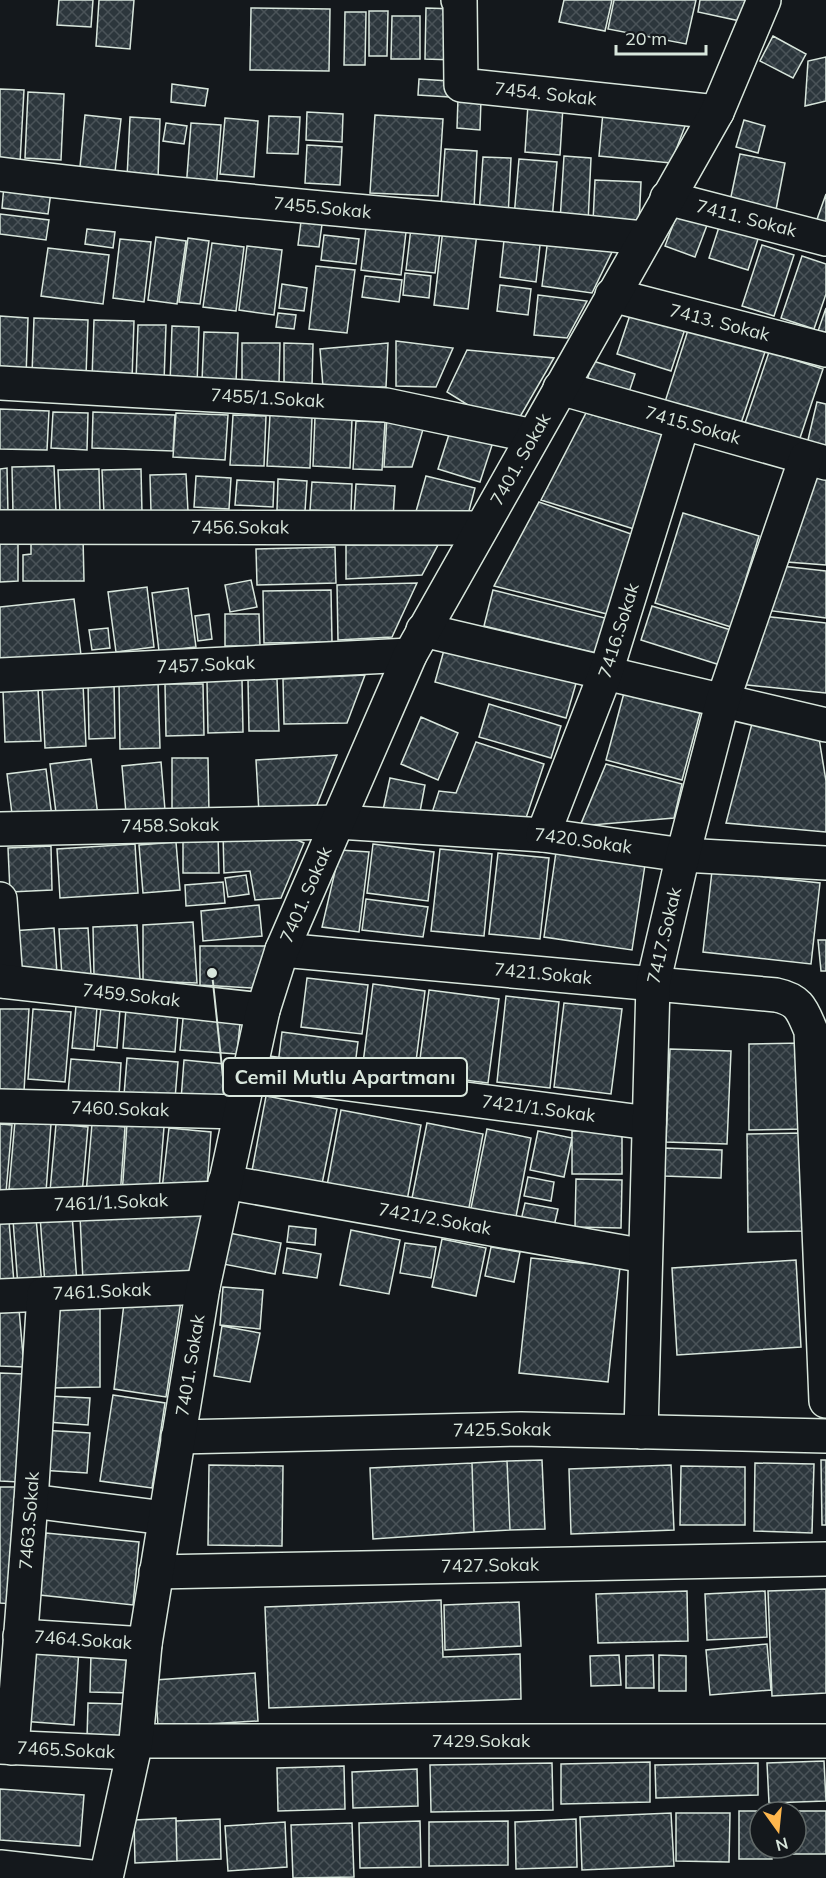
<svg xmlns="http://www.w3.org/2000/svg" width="826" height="1878" viewBox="0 0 826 1878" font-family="Mulish,sans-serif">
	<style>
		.building { fill: url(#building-cross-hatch); stroke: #d8e6dc; stroke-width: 1.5 }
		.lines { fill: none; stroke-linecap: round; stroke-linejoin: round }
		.minor-casing { stroke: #d8e6dc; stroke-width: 36 }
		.minor { stroke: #14181c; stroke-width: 33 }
		.labels { text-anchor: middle; stroke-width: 4.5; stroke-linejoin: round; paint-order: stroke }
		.street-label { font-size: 18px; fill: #d8e6dc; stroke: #14181c }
		.leader { fill: none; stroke: #d8e6dc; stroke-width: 2 }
		.callout-dot { fill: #d8e6dc; stroke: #14181c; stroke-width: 2 }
		.callout { fill: #14181c; stroke: #d8e6dc; stroke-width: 2 }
		.callout-label { font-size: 20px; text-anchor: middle; font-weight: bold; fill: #d8e6dc }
	</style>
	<defs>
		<pattern id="building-cross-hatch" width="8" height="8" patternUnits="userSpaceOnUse" patternTransform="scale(1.5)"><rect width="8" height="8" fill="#2c363c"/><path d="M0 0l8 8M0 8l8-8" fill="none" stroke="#4a5358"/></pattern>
	</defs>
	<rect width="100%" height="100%" fill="#14181c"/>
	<!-- building -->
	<path class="building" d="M 59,0 L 93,0 L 91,27 L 57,25 Z
		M 99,0 L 134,0 L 130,49 L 96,46 Z
		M 564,0 L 612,0 L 605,31 L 559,22 Z
		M 614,0 L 696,0 L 686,44 L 608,29 Z
		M 700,0 L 745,0 L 740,21 L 698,12 Z
		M 251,8 L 330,9 L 329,71 L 250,70 Z
		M 426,8 L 456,9 L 455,60 L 425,59 Z
		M 369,11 L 388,11 L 387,56 L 369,56 Z
		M 345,12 L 366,12 L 365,65 L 344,65 Z
		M 392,16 L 420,16 L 420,59 L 391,59 Z
		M 773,36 L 806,54 L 793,78 L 760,61 Z
		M 826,57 L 826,101 L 805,106 L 808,61 Z
		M 419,79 L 449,81 L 449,97 L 418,95 Z
		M 172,84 L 208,89 L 205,106 L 171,102 Z
		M 0,89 L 24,90 L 20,163 L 0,162 Z
		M 28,92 L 64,94 L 61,160 L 25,158 Z
		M 458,98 L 481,99 L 480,130 L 457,128 Z
		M 528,104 L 563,106 L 560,155 L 525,152 Z
		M 307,112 L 343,114 L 342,142 L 306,140 Z
		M 603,112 L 687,121 L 671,163 L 599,156 Z
		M 85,115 L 121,119 L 114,181 L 79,177 Z
		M 375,115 L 443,119 L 438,196 L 370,193 Z
		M 269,116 L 300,117 L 298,154 L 267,153 Z
		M 130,117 L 160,119 L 158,179 L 127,178 Z
		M 225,118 L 258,121 L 254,177 L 220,174 Z
		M 744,120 L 765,126 L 758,153 L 736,147 Z
		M 166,123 L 187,126 L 184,144 L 163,141 Z
		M 191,123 L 221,125 L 216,191 L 186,189 Z
		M 307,145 L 342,147 L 340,185 L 305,183 Z
		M 445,149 L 477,151 L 474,208 L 441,206 Z
		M 740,154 L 785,163 L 775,215 L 729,206 Z
		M 564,156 L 591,158 L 588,223 L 560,221 Z
		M 483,157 L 511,158 L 508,217 L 479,215 Z
		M 519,159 L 557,162 L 552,220 L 514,217 Z
		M 595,180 L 641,182 L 639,225 L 593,222 Z
		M 4,185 L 51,192 L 48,214 L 2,208 Z
		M 826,194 L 826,226 L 816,222 Z
		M 679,209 L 709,220 L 695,257 L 665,246 Z
		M 0,214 L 49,220 L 46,240 L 0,234 Z
		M 302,214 L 323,217 L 319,247 L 298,245 Z
		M 720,224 L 759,236 L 748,270 L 709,258 Z
		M 366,227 L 406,232 L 401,275 L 361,270 Z
		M 411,228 L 440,231 L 435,273 L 406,270 Z
		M 87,229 L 115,232 L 113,248 L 85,244 Z
		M 443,229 L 477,233 L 468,309 L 434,305 Z
		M 505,231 L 541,236 L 536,282 L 500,277 Z
		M 324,235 L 359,239 L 356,264 L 321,260 Z
		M 156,237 L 186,241 L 177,304 L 148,300 Z
		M 188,238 L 209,241 L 200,304 L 179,302 Z
		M 548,238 L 615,246 L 592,293 L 542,286 Z
		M 120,239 L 151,242 L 144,302 L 113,298 Z
		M 212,243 L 244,247 L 236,311 L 203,307 Z
		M 762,245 L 794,255 L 774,316 L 742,306 Z
		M 247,246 L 282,250 L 274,315 L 239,310 Z
		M 48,248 L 109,255 L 103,304 L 41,296 Z
		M 802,256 L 826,264 L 826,294 L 814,329 L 781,318 Z
		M 316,266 L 355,270 L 347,333 L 309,329 Z
		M 405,273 L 431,276 L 429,298 L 403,295 Z
		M 365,276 L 402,280 L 399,302 L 362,297 Z
		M 282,284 L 307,288 L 304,311 L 279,308 Z
		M 500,285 L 531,289 L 528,315 L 497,311 Z
		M 538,295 L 587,301 L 567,338 L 534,335 Z
		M 826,308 L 826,332 L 818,331 Z
		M 632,309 L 686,326 L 671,371 L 617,354 Z
		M 278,313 L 296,315 L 294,329 L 276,327 Z
		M 0,316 L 28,318 L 26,377 L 0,376 Z
		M 34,318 L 88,320 L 86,376 L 32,374 Z
		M 94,320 L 134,321 L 132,380 L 92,379 Z
		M 138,325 L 166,325 L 164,382 L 136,381 Z
		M 172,326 L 199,327 L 197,385 L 170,384 Z
		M 689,327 L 765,352 L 739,429 L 664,405 Z
		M 204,332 L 238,333 L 236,382 L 202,381 Z
		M 396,341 L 453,348 L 436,387 L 396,386 Z
		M 242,343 L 280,343 L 279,384 L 242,383 Z
		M 284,343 L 313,344 L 312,386 L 284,385 Z
		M 388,343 L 386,387 L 323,387 L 320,349 Z
		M 467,350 L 554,358 L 517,422 L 468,405 L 447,392 Z
		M 769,352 L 823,369 L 797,447 L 743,429 Z
		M 593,361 L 635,374 L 627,398 L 586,384 Z
		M 817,402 L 826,404 L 826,448 L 807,444 Z
		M 0,409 L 49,411 L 47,450 L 0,449 Z
		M 53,412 L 88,413 L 87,450 L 51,448 Z
		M 93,412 L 175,415 L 173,451 L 92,448 Z
		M 176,413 L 228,415 L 225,460 L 173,457 Z
		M 586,413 L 664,435 L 634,529 L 541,500 Z
		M 233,415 L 266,416 L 264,466 L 230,465 Z
		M 270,415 L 312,417 L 310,468 L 267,466 Z
		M 315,417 L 352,419 L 350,468 L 313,466 Z
		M 387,417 L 426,419 L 412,467 L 384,467 Z
		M 356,421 L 385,422 L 382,470 L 353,469 Z
		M 452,425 L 494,439 L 480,482 L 438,469 Z
		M 54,466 L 56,512 L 13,513 L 12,467 Z
		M 7,468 L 8,513 L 0,513 L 0,469 Z
		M 99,469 L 100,512 L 60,513 L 58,470 Z
		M 141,469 L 142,513 L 104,514 L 102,470 Z
		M 186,474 L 188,511 L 151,512 L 150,475 Z
		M 196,476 L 231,478 L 229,509 L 194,507 Z
		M 426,476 L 475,488 L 466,522 L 415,515 Z
		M 814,476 L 826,479 L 826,565 L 787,562 Z
		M 278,479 L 307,481 L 305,511 L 277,510 Z
		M 237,480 L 274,482 L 273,507 L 235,505 Z
		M 312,482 L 352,484 L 351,512 L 310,510 Z
		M 356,484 L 395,486 L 393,518 L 354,516 Z
		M 539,502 L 634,535 L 611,615 L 494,586 Z
		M 683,513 L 759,536 L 731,627 L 655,603 Z
		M 0,536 L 18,536 L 18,581 L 0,582 Z
		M 83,537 L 84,581 L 23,581 L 23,555 L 31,554 L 31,538 Z
		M 346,545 L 438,545 L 422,575 L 346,579 Z
		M 335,547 L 336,583 L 257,585 L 256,549 Z
		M 781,566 L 826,571 L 826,618 L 765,610 Z
		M 251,580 L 257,607 L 230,612 L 225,585 Z
		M 417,583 L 392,637 L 338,640 L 337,585 Z
		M 147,587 L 154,647 L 116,652 L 108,592 Z
		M 188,588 L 196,647 L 159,651 L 152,593 Z
		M 331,590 L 332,642 L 264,643 L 263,591 Z
		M 493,590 L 609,619 L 600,654 L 484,626 Z
		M 74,599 L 81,655 L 0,664 L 0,607 Z
		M 652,606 L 731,630 L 720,665 L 641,640 Z
		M 209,614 L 212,639 L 198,641 L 195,616 Z
		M 225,614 L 259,614 L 260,646 L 225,646 Z
		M 762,616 L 826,623 L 826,693 L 738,684 Z
		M 108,628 L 110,648 L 92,650 L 89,630 Z
		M 446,643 L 577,680 L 566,718 L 435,682 Z
		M 365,675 L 347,723 L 284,724 L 283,679 Z
		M 277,679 L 279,731 L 249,731 L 248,680 Z
		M 242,680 L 243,732 L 208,733 L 207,681 Z
		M 158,681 L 160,748 L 120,749 L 119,682 Z
		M 88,682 L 114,682 L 115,738 L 89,739 Z
		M 83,684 L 86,746 L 45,748 L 42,685 Z
		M 165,684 L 203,684 L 204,735 L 166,736 Z
		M 38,689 L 41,741 L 5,742 L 3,691 Z
		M 624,693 L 700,713 L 682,780 L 606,760 Z
		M 489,704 L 561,726 L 551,758 L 479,737 Z
		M 754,716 L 818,732 L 826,781 L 826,832 L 726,823 Z
		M 421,717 L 458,733 L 438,780 L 401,764 Z
		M 476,742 L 544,764 L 524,824 L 431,816 L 439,791 L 456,793 Z
		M 337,755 L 315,810 L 259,813 L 256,760 Z
		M 172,758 L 208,758 L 209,814 L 172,815 Z
		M 91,759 L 98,816 L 57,821 L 50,764 Z
		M 161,762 L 165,810 L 126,813 L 122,766 Z
		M 606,764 L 682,784 L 674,818 L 580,826 Z
		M 46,769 L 52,817 L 13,822 L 7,774 Z
		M 390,778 L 425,785 L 419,817 L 383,810 Z
		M 279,832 L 304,843 L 281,898 L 255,900 L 250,871 L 224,873 L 223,834 Z
		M 218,836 L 219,873 L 183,873 L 183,837 Z
		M 176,842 L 180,890 L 143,893 L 139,845 Z
		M 135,844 L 138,893 L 60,898 L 57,849 Z
		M 373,844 L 434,852 L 428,901 L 367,893 Z
		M 51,846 L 52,890 L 10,892 L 8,848 Z
		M 440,849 L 492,854 L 484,936 L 431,931 Z
		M 340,850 L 369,852 L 359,932 L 322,927 Z
		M 556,852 L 645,865 L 632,950 L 544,937 Z
		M 498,853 L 549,858 L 540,939 L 489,934 Z
		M 712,871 L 820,883 L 811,964 L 703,952 Z
		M 246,875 L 249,894 L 228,897 L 225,878 Z
		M 223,882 L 225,903 L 186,906 L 185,885 Z
		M 366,899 L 428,907 L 423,937 L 362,930 Z
		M 259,905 L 262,936 L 203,941 L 201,911 Z
		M 193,922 L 197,983 L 143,981 L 143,925 Z
		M 137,925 L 140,980 L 94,975 L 93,927 Z
		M 54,928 L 57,974 L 14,977 L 11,931 Z
		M 88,928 L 91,975 L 62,977 L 59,929 Z
		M 818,940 L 826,940 L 826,971 L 821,971 Z
		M 200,946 L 268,946 L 252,988 L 200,985 Z
		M 307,978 L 368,985 L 362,1034 L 301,1027 Z
		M 373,984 L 425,991 L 414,1077 L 362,1071 Z
		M 429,990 L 499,999 L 488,1083 L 418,1074 Z
		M 506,996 L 559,1002 L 550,1088 L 497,1082 Z
		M 564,1003 L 622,1009 L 611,1094 L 554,1087 Z
		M 76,1006 L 97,1007 L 94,1050 L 72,1048 Z
		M 101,1007 L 120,1009 L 117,1048 L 97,1046 Z
		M 126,1008 L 178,1013 L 175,1052 L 123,1048 Z
		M 184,1008 L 241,1013 L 237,1054 L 180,1050 Z
		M 0,1009 L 29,1009 L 24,1091 L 0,1090 Z
		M 33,1009 L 71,1012 L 65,1082 L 28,1079 Z
		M 282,1032 L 358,1042 L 354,1073 L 278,1064 Z
		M 804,1043 L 805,1129 L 749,1130 L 749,1044 Z
		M 670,1049 L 731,1051 L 727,1144 L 666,1142 Z
		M 127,1058 L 178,1062 L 175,1099 L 124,1095 Z
		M 71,1059 L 121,1063 L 119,1096 L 68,1093 Z
		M 184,1060 L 236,1065 L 233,1104 L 181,1100 Z
		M 266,1096 L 337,1109 L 321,1189 L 251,1176 Z
		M 341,1110 L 421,1125 L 406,1206 L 326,1191 Z
		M 15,1121 L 51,1124 L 46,1192 L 9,1189 Z
		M 427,1123 L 483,1134 L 467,1218 L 410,1208 Z
		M 0,1124 L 12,1125 L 6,1192 L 0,1192 Z
		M 56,1124 L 88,1127 L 82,1194 L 50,1191 Z
		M 92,1124 L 125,1127 L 120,1197 L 86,1194 Z
		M 127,1124 L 164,1127 L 159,1190 L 122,1195 Z
		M 169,1128 L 211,1132 L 207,1188 L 162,1189 Z
		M 487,1129 L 531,1138 L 514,1227 L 469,1218 Z
		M 538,1131 L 572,1138 L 564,1177 L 530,1170 Z
		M 572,1131 L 622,1131 L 622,1174 L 572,1174 Z
		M 802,1133 L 803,1231 L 748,1232 L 747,1134 Z
		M 665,1148 L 722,1150 L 721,1178 L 664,1176 Z
		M 528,1177 L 554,1182 L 551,1201 L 524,1196 Z
		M 576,1179 L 622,1180 L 621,1228 L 575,1227 Z
		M 525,1203 L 558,1209 L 552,1235 L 519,1229 Z
		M 211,1213 L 202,1272 L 83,1282 L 80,1215 Z
		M 72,1214 L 77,1283 L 45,1285 L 40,1216 Z
		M 36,1218 L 42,1285 L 18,1287 L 13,1220 Z
		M 9,1221 L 14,1283 L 0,1284 L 0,1222 Z
		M 289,1226 L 316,1229 L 315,1245 L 287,1242 Z
		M 351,1230 L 400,1240 L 389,1294 L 340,1285 Z
		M 229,1233 L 281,1243 L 275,1274 L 223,1264 Z
		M 442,1239 L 486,1248 L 476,1296 L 432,1287 Z
		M 405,1243 L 436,1247 L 431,1278 L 400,1273 Z
		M 491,1247 L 520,1252 L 514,1282 L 485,1276 Z
		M 287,1248 L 321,1254 L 317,1278 L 283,1273 Z
		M 531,1258 L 620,1267 L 608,1382 L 519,1373 Z
		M 796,1260 L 801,1347 L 677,1355 L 672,1268 Z
		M 223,1287 L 263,1290 L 260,1329 L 220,1325 Z
		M 50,1300 L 100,1300 L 100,1387 L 50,1388 Z
		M 181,1301 L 166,1397 L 114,1389 L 124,1303 Z
		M 19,1309 L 24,1367 L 0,1366 L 0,1312 Z
		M 222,1326 L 260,1333 L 250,1382 L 214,1376 Z
		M 0,1373 L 23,1374 L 19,1482 L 0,1481 Z
		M 113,1395 L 165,1403 L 152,1488 L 100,1481 Z
		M 49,1396 L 90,1398 L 88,1425 L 47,1422 Z
		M 41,1430 L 90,1433 L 87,1473 L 39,1470 Z
		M 542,1460 L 545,1529 L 510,1530 L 507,1461 Z
		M 821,1460 L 826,1460 L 826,1525 L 822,1525 Z
		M 507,1461 L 510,1530 L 474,1532 L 472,1463 Z
		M 472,1463 L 474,1532 L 373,1539 L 370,1468 Z
		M 755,1463 L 814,1464 L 812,1533 L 754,1531 Z
		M 209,1465 L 283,1466 L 282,1546 L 208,1545 Z
		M 671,1465 L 674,1530 L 571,1534 L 569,1469 Z
		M 681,1466 L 745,1467 L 745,1525 L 680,1525 Z
		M 0,1487 L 18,1487 L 12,1604 L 0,1603 Z
		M 46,1533 L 139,1542 L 133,1605 L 40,1595 Z
		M 826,1589 L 826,1693 L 772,1696 L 768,1591 Z
		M 687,1591 L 688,1641 L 598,1643 L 596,1594 Z
		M 765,1591 L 767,1637 L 707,1640 L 705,1594 Z
		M 441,1600 L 443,1657 L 520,1654 L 521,1699 L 269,1708 L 265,1607 Z
		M 519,1602 L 521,1646 L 445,1650 L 444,1605 Z
		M 27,1644 L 79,1648 L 74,1725 L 21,1721 Z
		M 767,1644 L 771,1690 L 710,1695 L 706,1650 Z
		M 91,1653 L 133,1655 L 131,1693 L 90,1692 Z
		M 619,1655 L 621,1685 L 591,1686 L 590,1656 Z
		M 653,1655 L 654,1688 L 626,1688 L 626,1656 Z
		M 659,1655 L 686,1656 L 686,1691 L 659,1691 Z
		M 255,1673 L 258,1721 L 158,1727 L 155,1680 Z
		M 88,1703 L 129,1704 L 128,1739 L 87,1738 Z
		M 824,1761 L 826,1801 L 769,1803 L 767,1763 Z
		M 650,1762 L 650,1802 L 561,1804 L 561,1764 Z
		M 552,1763 L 553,1810 L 431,1812 L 430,1765 Z
		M 758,1763 L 758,1795 L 656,1798 L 655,1765 Z
		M 344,1766 L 345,1809 L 278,1811 L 277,1768 Z
		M 417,1769 L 418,1806 L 353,1808 L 352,1772 Z
		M 0,1789 L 84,1795 L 80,1846 L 0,1840 Z
		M 739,1811 L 773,1811 L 760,1812 L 760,1848 L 772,1848 L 772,1859 L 739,1859 Z
		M 778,1811 L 826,1811 L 826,1854 L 778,1854 L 778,1848 L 796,1848 L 796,1812 L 778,1812 Z
		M 671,1813 L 674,1866 L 582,1870 L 580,1817 Z
		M 676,1813 L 730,1813 L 729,1862 L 676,1861 Z
		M 176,1818 L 177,1861 L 135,1863 L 134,1820 Z
		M 220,1819 L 221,1859 L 177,1861 L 176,1821 Z
		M 576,1819 L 577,1867 L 516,1869 L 515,1822 Z
		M 420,1821 L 421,1867 L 360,1868 L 359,1823 Z
		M 508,1821 L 508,1865 L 429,1866 L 429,1822 Z
		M 285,1822 L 287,1867 L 228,1871 L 225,1826 Z
		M 352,1823 L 354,1877 L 293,1878 L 291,1825 Z"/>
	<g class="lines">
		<!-- minor casing -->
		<g class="minor-casing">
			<g id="minor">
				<path id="s1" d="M 458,0 L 460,0 L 461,85 L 717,112"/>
				<path id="s2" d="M 0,174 C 214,201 430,216 644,238"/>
				<path id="s3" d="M 667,198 L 826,239"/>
				<path id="s4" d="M 612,295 L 826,350"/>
				<path id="s5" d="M 0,383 L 386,405 L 533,436"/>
				<path id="s6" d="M 560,388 L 826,463"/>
				<path id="s7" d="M 0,527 L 481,528"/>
				<path d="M 423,630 L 826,725"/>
				<path id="s8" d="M 0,675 L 410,655"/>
				<path id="s9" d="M 0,829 L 338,822 L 543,835 L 683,855 L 826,863"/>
				<path id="s10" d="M 543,835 L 606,672 L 683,423"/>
				<path d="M 0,899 L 6,981"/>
				<path id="s11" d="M 282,950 L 776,995 C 800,1000 802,1010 811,1031 L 826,1401"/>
				<path id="s12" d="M 0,981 L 263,1010"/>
				<path id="s13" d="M 250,1071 L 649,1123"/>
				<path id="s14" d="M 0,1106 L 240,1112"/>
				<path id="s15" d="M 225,1182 L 645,1256"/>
				<path id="s16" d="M 0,1207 L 221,1198"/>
				<path id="s17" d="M 0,1296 L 203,1287"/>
				<path id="s18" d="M 641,1432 L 653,984 L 683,855 L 723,700 L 806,458"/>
				<path id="s19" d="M 178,1437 L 521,1429 L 826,1436"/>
				<path d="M 31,1501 L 165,1518"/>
				<path id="s20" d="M 156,1572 L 826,1559"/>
				<path id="s21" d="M 20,1636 L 145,1644"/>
				<path id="s22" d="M 136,1741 L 826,1741"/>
				<path id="s23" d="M 0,1747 L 133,1753"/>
				<path id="s24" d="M 12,1748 L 31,1501 L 44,1294"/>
				<path d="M 0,1867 L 100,1878"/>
				<path id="s25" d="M 106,1878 L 136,1741 L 145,1644 L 203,1287 L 263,1010 L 282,950 L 410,655 L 717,112 L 764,0"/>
			</g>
		</g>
		<!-- minor -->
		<use href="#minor" class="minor"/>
	</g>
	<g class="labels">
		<!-- street labels -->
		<g class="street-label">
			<text dy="6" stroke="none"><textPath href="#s1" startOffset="172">7454. Sokak</textPath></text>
			<text dy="6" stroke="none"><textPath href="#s2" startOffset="324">7455.Sokak</textPath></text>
			<text dy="6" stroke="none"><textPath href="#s3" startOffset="82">7411. Sokak</textPath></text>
			<text dy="6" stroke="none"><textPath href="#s4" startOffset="111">7413. Sokak</textPath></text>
			<text dy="6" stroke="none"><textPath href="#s5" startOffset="268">7455/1.Sokak</textPath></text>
			<text dy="6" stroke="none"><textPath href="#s6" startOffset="138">7415.Sokak</textPath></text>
			<text dy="6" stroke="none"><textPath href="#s25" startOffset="1492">7401. Sokak</textPath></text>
			<text dy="6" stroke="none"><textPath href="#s7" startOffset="240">7456.Sokak</textPath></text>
			<text dy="6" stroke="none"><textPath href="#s10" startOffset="218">7416.Sokak</textPath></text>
			<text dy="6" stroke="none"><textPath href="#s8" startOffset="206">7457.Sokak</textPath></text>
			<text dy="6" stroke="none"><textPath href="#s9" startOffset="170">7458.Sokak</textPath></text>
			<text dy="6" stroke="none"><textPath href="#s9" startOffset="584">7420.Sokak</textPath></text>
			<text dy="6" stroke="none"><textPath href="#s25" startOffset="1006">7401. Sokak</textPath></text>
			<text dy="6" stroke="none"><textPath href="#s18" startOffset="498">7417.Sokak</textPath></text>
			<text dy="6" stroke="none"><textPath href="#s11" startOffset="262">7421.Sokak</textPath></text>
			<text dy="6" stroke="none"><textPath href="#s12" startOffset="132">7459.Sokak</textPath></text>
			<text dy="6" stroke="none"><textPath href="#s13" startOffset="291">7421/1.Sokak</textPath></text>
			<text dy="6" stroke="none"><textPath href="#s14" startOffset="120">7460.Sokak</textPath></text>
			<text dy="6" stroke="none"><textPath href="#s16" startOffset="111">7461/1.Sokak</textPath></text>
			<text dy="6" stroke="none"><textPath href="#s15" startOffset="213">7421/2.Sokak</textPath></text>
			<text dy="6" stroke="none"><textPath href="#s17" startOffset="102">7461.Sokak</textPath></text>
			<text dy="6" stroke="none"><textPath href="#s25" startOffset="520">7401. Sokak</textPath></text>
			<text dy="6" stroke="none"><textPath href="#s19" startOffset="324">7425.Sokak</textPath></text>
			<text dy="6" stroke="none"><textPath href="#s24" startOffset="228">7463.Sokak</textPath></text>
			<text dy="6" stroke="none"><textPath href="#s20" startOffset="334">7427.Sokak</textPath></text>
			<text dy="6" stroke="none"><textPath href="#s21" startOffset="63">7464.Sokak</textPath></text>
			<text dy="6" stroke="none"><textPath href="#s22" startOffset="345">7429.Sokak</textPath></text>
			<text dy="6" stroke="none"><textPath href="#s23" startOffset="66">7465.Sokak</textPath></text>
		</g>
	</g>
	<!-- callouts -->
	<path class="leader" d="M212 973L223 1077"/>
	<circle class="callout-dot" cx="212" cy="973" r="6"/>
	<rect class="callout" x="223" y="1058" width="244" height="38" rx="6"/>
	<g class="callout-label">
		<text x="345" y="1084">Cemil Mutlu Apartmanı</text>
	</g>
	<!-- north arrow -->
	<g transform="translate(778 1830) rotate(165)"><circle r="28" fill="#14181c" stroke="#626a69" stroke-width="1.5"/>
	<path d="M0-4.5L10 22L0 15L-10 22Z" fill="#ffb74d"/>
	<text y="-9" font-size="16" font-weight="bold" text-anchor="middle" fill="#d8e6dc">N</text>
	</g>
	<!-- scale -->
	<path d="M616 45v9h90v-9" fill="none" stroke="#d8e6dc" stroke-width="3"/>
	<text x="625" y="45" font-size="18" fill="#d8e6dc" stroke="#14181c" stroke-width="4.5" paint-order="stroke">20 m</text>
</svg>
